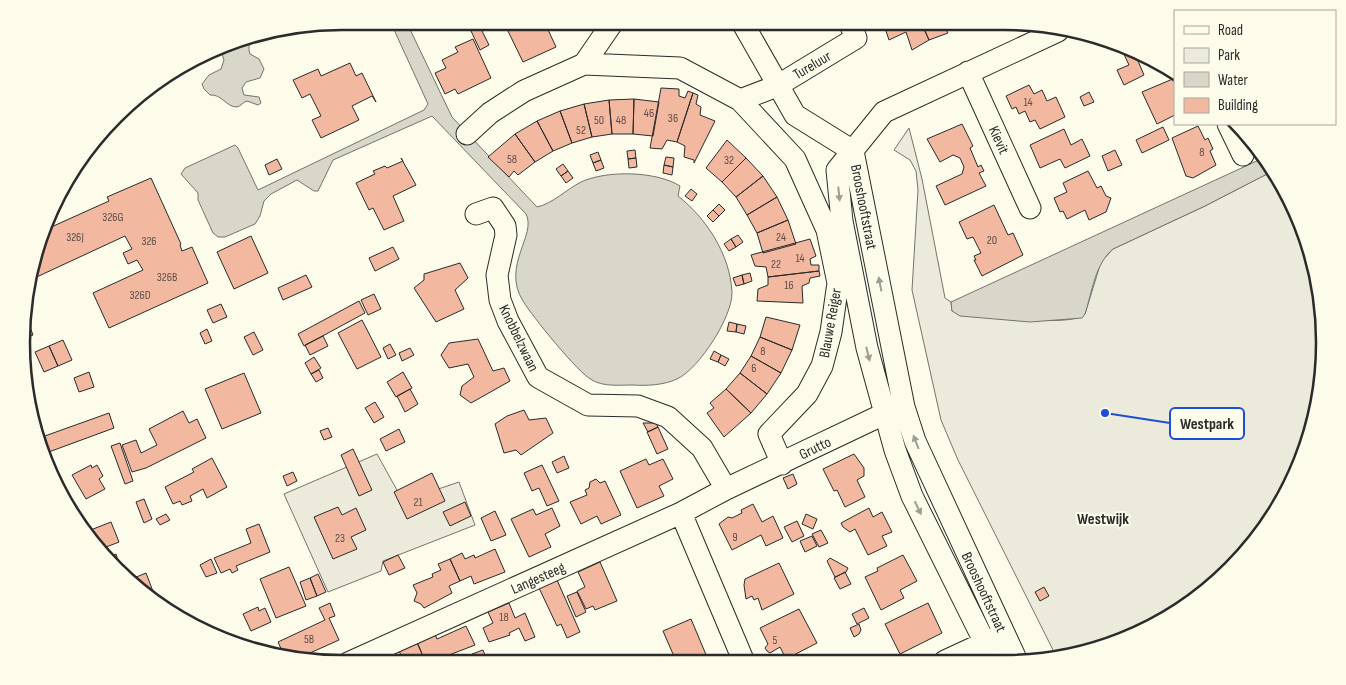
<svg xmlns="http://www.w3.org/2000/svg" width="1346" height="685" viewBox="0 0 1346 685" font-family="'Sofia Sans Condensed',sans-serif">
	<style>
		.green { fill: #ecebdb; stroke: #74746e }
		.water { fill: #d8d7c9; stroke: #74746e }
		.building { fill: #f2b8a0; stroke: #2b2b2b }
		.lines { fill: none; stroke-linecap: round; stroke-linejoin: round }
		.minor-casing { stroke: #2b2b2b; stroke-width: 23 }
		.minor { stroke: #fdfbea; stroke-width: 21 }
		.oneway { fill: #9e9d94 }
		.labels { text-anchor: middle; stroke-width: 4; stroke-linejoin: round; paint-order: stroke }
		.number-label { font-size: 12px; fill: #5d4e48 }
		.street-label { font-size: 15px; fill: #2b2b2b; stroke: #fdfbea }
		.neighbourhood-label { font-size: 16px; font-weight: bold; fill: #2b2b2b; stroke: #fdfbea }
		.rim { fill: none; stroke: #2b2b2b; stroke-width: 2.5 }
		.leader { fill: none; stroke: #1d4ed8; stroke-width: 2 }
		.callout-dot { fill: #1d4ed8; stroke: #fdfbea; stroke-width: 2 }
		.callout { fill: #fdfbea; stroke: #1d4ed8; stroke-width: 2 }
		.callout-label { font-size: 16px; text-anchor: middle; font-weight: bold; fill: #2b2b2b }
	</style>
	<rect width="100%" height="100%" fill="#fdfbea"/>
	<!-- green -->
	<path class="green" d="M 909,128 L 922,179 L 945,298 L 951,302 L 952,311 C 976,314 1070,329 1085,314 L 1101,262 L 1113,249 L 1205,206 L 1269,173 L 1281,193 L 1285,208 L 1295,218 L 1308,239 L 1324,363 L 1292,484 L 1245,554 L 1199,598 L 1126,639 L 1057,658 L 958,460 L 941,420 L 912,290 L 918,190 L 916,171 L 910,160 L 894,150 Z
		M 377,454 L 403,501 L 459,482 L 475,525 L 383,561 L 381,571 L 328,592 L 284,494 Z"/>
	<!-- water -->
	<path class="water" d="M 390,21 L 406,21 L 452,117 L 537,207 C 552,204 567,189 581,182 C 607,170 656,171 680,186 L 678,196 C 706,218 730,254 732,292 C 733,316 699,369 677,379 C 664,385 647,386 633,385 C 619,385 604,387 592,380 C 578,373 532,316 523,301 C 501,266 537,235 526,214 L 432,116 L 333,160 L 318,191 L 314,191 L 297,180 L 271,194 L 264,201 L 260,216 L 255,224 L 225,237 L 218,237 L 213,233 L 198,200 L 198,193 L 181,174 L 185,168 L 235,145 L 238,148 L 258,190 L 424,110 L 428,104 Z
		M 264,34 C 254,39 246,42 250,54 L 259,59 L 264,69 L 260,78 L 246,82 L 242,88 L 244,95 L 259,97 L 261,103 L 258,105 L 247,101 C 243,102 241,106 237,107 C 226,107 222,94 210,95 L 204,89 L 202,84 L 209,75 L 221,69 L 224,60 L 222,54 L 145,89 L 230,43 L 244,37 Z
		M 1261,159 L 1269,173 L 1205,206 L 1113,249 C 1095,264 1092,292 1085,314 L 1082,318 L 1030,322 L 960,316 L 952,311 L 951,302 Z"/>
	<!-- building -->
	<path class="building" d="M 478,21 L 494,21 L 495,25 L 483,31 Z
		M 523,21 L 544,21 L 556,47 L 523,62 L 507,29 Z
		M 883,22 L 921,22 L 929,40 L 912,50 L 906,32 L 889,40 Z
		M 921,22 L 941,22 L 948,33 L 929,40 Z
		M 480,27 L 489,45 L 480,50 L 471,31 Z
		M 473,39 L 491,78 L 458,94 L 455,89 L 445,94 L 435,73 L 446,68 L 442,60 L 458,52 L 455,47 Z
		M 1121,48 L 1148,57 L 1138,61 L 1144,75 L 1124,85 L 1117,70 L 1129,65 Z
		M 350,63 L 356,76 L 362,73 L 376,102 L 372,96 L 352,106 L 359,120 L 321,138 L 312,120 L 321,116 L 310,94 L 302,98 L 293,80 L 318,69 L 321,76 Z
		M 1175,78 L 1175,115 L 1157,124 L 1142,92 Z
		M 1029,85 L 1034,94 L 1042,90 L 1047,101 L 1056,97 L 1065,117 L 1040,129 L 1035,120 L 1030,122 L 1025,111 L 1019,114 L 1016,107 L 1012,109 L 1006,96 Z
		M 661,88 L 679,89 L 679,96 L 685,98 L 688,91 L 693,93 L 677,142 L 667,140 L 662,149 L 650,148 Z
		M 1089,92 L 1094,102 L 1084,106 L 1080,97 Z
		M 693,93 L 698,95 L 696,104 L 701,107 L 700,115 L 715,121 L 694,163 L 694,160 L 684,157 L 685,146 L 677,142 Z
		M 634,99 L 633,134 L 612,134 L 609,100 Z
		M 634,99 L 659,102 L 653,136 L 633,134 Z
		M 609,100 L 612,134 L 592,137 L 584,104 Z
		M 584,104 L 592,137 L 572,143 L 560,111 Z
		M 560,111 L 572,143 L 553,151 L 537,121 Z
		M 537,121 L 553,151 L 535,162 L 515,134 Z
		M 962,124 L 973,146 L 970,148 L 978,167 L 981,165 L 984,171 L 979,173 L 986,186 L 945,205 L 936,186 L 962,174 L 964,167 L 960,158 L 953,155 L 940,162 L 927,139 Z
		M 1198,126 L 1205,140 L 1208,138 L 1213,149 L 1210,151 L 1216,165 L 1193,178 L 1186,176 L 1172,138 Z
		M 1163,127 L 1169,140 L 1142,153 L 1136,140 Z
		M 1064,129 L 1071,145 L 1082,139 L 1090,156 L 1065,168 L 1060,159 L 1040,168 L 1030,145 Z
		M 515,134 L 535,162 L 518,175 L 514,171 L 509,177 L 488,157 Z
		M 727,140 L 746,158 L 722,182 L 706,168 Z
		M 635,150 L 636,158 L 628,159 L 627,151 Z
		M 1115,150 L 1122,165 L 1108,171 L 1102,156 Z
		M 598,152 L 601,160 L 593,163 L 590,155 Z
		M 666,157 L 674,158 L 673,167 L 664,165 Z
		M 401,158 L 416,185 L 393,196 L 404,221 L 384,230 L 373,208 L 369,210 L 356,183 L 375,174 L 373,171 L 385,166 L 387,168 L 403,161 Z
		M 636,158 L 637,167 L 629,168 L 628,159 Z
		M 746,158 L 763,176 L 736,197 L 722,182 Z
		M 277,159 L 282,169 L 269,175 L 265,165 Z
		M 601,160 L 604,168 L 596,171 L 593,163 Z
		M 563,164 L 568,171 L 561,176 L 556,169 Z
		M 664,165 L 673,167 L 672,175 L 663,173 Z
		M 568,171 L 573,178 L 566,183 L 561,176 Z
		M 1088,171 L 1097,188 L 1101,186 L 1106,196 L 1111,198 L 1106,212 L 1089,220 L 1085,210 L 1067,219 L 1063,211 L 1060,212 L 1054,198 L 1067,192 L 1063,183 Z
		M 763,176 L 777,197 L 747,215 L 736,197 Z
		M 151,178 L 181,244 L 180,245 L 182,251 L 192,247 L 208,283 L 109,328 L 93,293 L 143,270 L 137,260 L 128,264 L 123,253 L 132,249 L 125,236 L 28,281 L 49,228 L 109,201 L 107,197 Z
		M 691,189 L 697,194 L 692,201 L 685,196 Z
		M 777,197 L 788,220 L 757,233 L 747,215 Z
		M 719,204 L 725,210 L 719,216 L 713,210 Z
		M 994,205 L 1008,235 L 1013,233 L 1023,255 L 982,276 L 974,260 L 976,260 L 974,256 L 981,253 L 973,237 L 967,239 L 959,222 Z
		M 713,210 L 719,216 L 713,222 L 707,216 Z
		M 788,220 L 796,244 L 763,253 L 757,233 Z
		M 738,235 L 743,242 L 736,247 L 731,239 Z
		M 251,236 L 268,273 L 234,289 L 217,252 Z
		M 731,239 L 736,247 L 729,251 L 724,244 Z
		M 810,239 L 816,256 L 810,259 L 811,265 L 819,265 L 819,271 L 768,277 L 766,267 L 755,266 L 751,255 Z
		M 393,247 L 399,259 L 375,271 L 369,258 Z
		M 460,263 L 468,278 L 455,290 L 464,309 L 436,322 L 414,288 L 424,280 L 424,274 Z
		M 819,271 L 820,276 L 810,278 L 809,283 L 802,286 L 803,303 L 757,301 L 758,289 L 768,285 L 768,277 Z
		M 750,273 L 752,281 L 744,284 L 742,275 Z
		M 306,275 L 312,287 L 283,300 L 278,288 Z
		M 742,275 L 744,284 L 736,286 L 733,278 Z
		M 374,294 L 381,309 L 368,315 L 361,300 Z
		M 359,301 L 365,313 L 304,346 L 298,334 Z
		M 221,304 L 227,317 L 213,323 L 207,310 Z
		M 26,316 L 33,335 L 26,338 Z
		M 766,317 L 800,325 L 792,350 L 760,337 Z
		M 362,320 L 381,357 L 357,369 L 338,333 Z
		M 729,322 L 737,324 L 736,332 L 727,331 Z
		M 737,324 L 746,326 L 744,334 L 736,332 Z
		M 207,329 L 212,341 L 205,344 L 200,333 Z
		M 254,332 L 263,350 L 253,355 L 244,337 Z
		M 323,336 L 328,346 L 310,355 L 305,345 Z
		M 760,337 L 792,350 L 781,373 L 751,356 Z
		M 478,339 L 493,371 L 504,368 L 510,381 L 471,403 L 460,395 L 462,386 L 474,377 L 468,364 L 449,368 L 441,355 L 449,343 Z
		M 63,340 L 72,360 L 58,366 L 49,346 Z
		M 390,344 L 396,355 L 388,359 L 383,348 Z
		M 49,346 L 58,366 L 44,372 L 35,352 Z
		M 410,348 L 414,355 L 402,361 L 399,353 Z
		M 714,351 L 721,355 L 718,362 L 710,359 Z
		M 721,355 L 729,359 L 725,366 L 718,362 Z
		M 751,356 L 781,373 L 767,394 L 740,373 Z
		M 314,357 L 321,368 L 311,374 L 305,363 Z
		M 319,370 L 323,378 L 316,382 L 311,374 Z
		M 89,372 L 94,387 L 79,392 L 74,378 Z
		M 403,372 L 412,388 L 396,397 L 387,382 Z
		M 244,373 L 261,413 L 222,429 L 205,389 Z
		M 740,373 L 767,394 L 751,413 L 726,389 Z
		M 410,389 L 418,404 L 405,412 L 397,396 Z
		M 726,389 L 751,413 L 724,437 L 707,413 L 714,408 L 710,403 Z
		M 375,402 L 384,417 L 374,423 L 365,408 Z
		M 524,410 L 529,420 L 546,418 L 553,433 L 521,455 L 516,450 L 504,453 L 495,424 L 507,416 Z
		M 183,411 L 189,423 L 197,419 L 206,438 L 146,468 L 132,472 L 122,445 L 136,440 L 141,453 L 157,445 L 149,429 Z
		M 109,413 L 114,428 L 46,453 L 42,437 Z
		M 643,423 L 656,423 L 658,427 L 648,432 Z
		M 658,427 L 668,449 L 657,454 L 647,432 Z
		M 328,428 L 332,437 L 324,440 L 320,431 Z
		M 399,429 L 405,442 L 386,451 L 380,439 Z
		M 120,443 L 133,481 L 125,484 L 111,446 Z
		M 353,449 L 372,490 L 359,496 L 341,455 Z
		M 854,454 L 864,468 L 864,476 L 857,480 L 865,497 L 845,507 L 837,490 L 834,491 L 823,469 Z
		M 564,456 L 569,468 L 557,473 L 552,462 Z
		M 212,458 L 227,487 L 207,498 L 203,489 L 190,496 L 192,501 L 182,505 L 180,501 L 173,504 L 165,487 L 194,472 L 192,469 Z
		M 646,459 L 649,465 L 663,459 L 673,479 L 659,486 L 664,496 L 637,508 L 620,471 Z
		M 91,465 L 92,468 L 97,465 L 103,476 L 99,479 L 105,489 L 86,499 L 72,475 Z
		M 542,465 L 559,501 L 547,506 L 539,488 L 532,491 L 524,473 Z
		M 293,472 L 297,481 L 287,486 L 283,476 Z
		M 432,473 L 445,501 L 407,519 L 394,492 Z
		M 793,474 L 797,484 L 788,489 L 783,478 Z
		M 596,479 L 600,483 L 605,481 L 621,515 L 601,524 L 597,516 L 581,524 L 570,502 L 587,495 L 585,490 L 589,488 L 590,482 Z
		M 144,499 L 152,519 L 144,523 L 136,502 Z
		M 465,502 L 471,516 L 450,526 L 443,512 Z
		M 753,504 L 762,522 L 773,516 L 783,538 L 766,546 L 761,535 L 732,550 L 719,524 L 728,517 L 732,518 L 742,513 L 741,510 Z
		M 338,507 L 342,515 L 356,508 L 366,530 L 351,537 L 357,549 L 333,559 L 314,517 Z
		M 552,508 L 560,526 L 545,534 L 551,547 L 529,557 L 511,519 L 533,509 L 536,515 Z
		M 869,508 L 873,517 L 882,512 L 892,532 L 882,536 L 887,546 L 868,555 L 855,529 L 850,532 L 843,527 L 841,523 Z
		M 495,511 L 506,535 L 491,541 L 481,518 Z
		M 166,514 L 170,520 L 160,525 L 156,519 Z
		M 806,514 L 817,519 L 813,529 L 802,524 Z
		M 797,521 L 804,536 L 792,542 L 784,527 Z
		M 111,522 L 119,542 L 101,549 L 88,531 Z
		M 259,524 L 270,552 L 236,566 L 238,570 L 232,573 L 230,569 L 221,573 L 214,558 L 251,543 L 246,529 Z
		M 821,530 L 828,543 L 819,547 L 812,534 Z
		M 812,536 L 817,546 L 805,552 L 800,541 Z
		M 495,549 L 505,572 L 474,584 L 471,576 L 460,581 L 450,559 L 462,553 L 465,559 L 474,555 L 475,558 Z
		M 116,554 L 119,564 L 113,566 L 107,558 Z
		M 398,555 L 405,568 L 389,575 L 383,562 Z
		M 903,555 L 917,581 L 900,590 L 904,598 L 881,610 L 865,577 L 878,571 L 877,568 Z
		M 830,558 L 848,568 L 846,572 L 835,577 L 827,561 Z
		M 211,559 L 217,573 L 206,577 L 200,565 Z
		M 450,559 L 460,581 L 449,586 L 452,593 L 424,608 L 421,604 L 414,601 L 417,593 L 413,585 L 433,577 L 432,574 L 441,570 L 438,564 Z
		M 600,562 L 617,601 L 595,610 L 593,606 L 586,609 L 577,591 L 585,587 L 578,572 Z
		M 779,563 L 794,594 L 762,610 L 758,598 L 754,600 L 752,596 L 746,599 L 744,585 L 745,579 Z
		M 289,567 L 306,606 L 276,618 L 260,579 Z
		M 845,572 L 851,584 L 840,589 L 834,578 Z
		M 146,573 L 154,594 L 151,595 L 129,580 Z
		M 318,574 L 326,592 L 317,596 L 310,578 Z
		M 310,578 L 317,596 L 306,600 L 300,582 Z
		M 557,580 L 580,632 L 567,638 L 561,624 L 557,626 L 539,588 Z
		M 1044,587 L 1049,596 L 1040,601 L 1035,592 Z
		M 577,592 L 586,612 L 576,617 L 567,596 Z
		M 330,603 L 335,616 L 329,618 L 339,640 L 301,657 L 283,653 L 278,642 L 325,620 L 319,608 Z
		M 509,603 L 515,618 L 525,613 L 535,637 L 525,641 L 519,628 L 509,633 L 510,635 L 489,642 L 483,628 L 493,623 L 488,612 Z
		M 928,603 L 942,633 L 900,654 L 885,624 Z
		M 258,607 L 259,611 L 265,608 L 271,622 L 251,631 L 243,614 Z
		M 864,608 L 869,618 L 857,624 L 852,614 Z
		M 799,609 L 817,643 L 786,659 L 780,647 L 770,653 L 767,651 L 765,648 L 768,644 L 760,628 Z
		M 691,619 L 707,657 L 696,662 L 674,662 L 676,661 L 663,631 Z
		M 859,624 L 861,630 L 859,634 L 854,637 L 850,628 Z
		M 466,626 L 475,645 L 436,660 L 437,663 L 426,663 L 416,640 L 434,632 L 437,639 Z
		M 416,640 L 426,663 L 404,663 L 398,648 Z
		M 483,650 L 488,663 L 476,663 L 472,654 Z"/>
	<g class="lines">
		<!-- minor casing -->
		<g class="minor-casing">
			<path id="minor" d="M 742,22 L 795,115 L 853,151
				M 584,64 L 613,22
				M 968,72 L 1030,208
				M 740,100 L 777,86 L 856,38 L 849,22
				M 1228,124 L 1243,155
				M 467,134 L 490,113 L 524,91 L 584,64 L 680,68 L 740,100 L 795,159 L 827,230 L 838,283 L 831,332 L 822,366 L 807,394 L 769,434 L 782,464
				M 853,151 L 904,407 L 915,441 L 1017,661
				M 476,214 L 493,208 L 505,226 L 506,235 L 497,275 L 500,300 L 508,321 L 538,377 L 588,405 L 638,406 L 668,417 L 702,448 L 726,489
				M 681,513 L 744,662
				M 945,661 L 997,637
				M 994,661 L 912,496 L 895,450 L 867,348 L 842,221 L 837,170 L 884,112 L 1058,31
				M 348,663 L 681,513 L 726,489 L 884,414 L 904,407"/>
		</g>
		<!-- minor -->
		<use href="#minor" class="minor"/>
	</g>
	<!-- one-way arrows -->
	<defs><path id="oneway-solid" d="M-6-.8H1V-3.2L6.5 0L1 3.2V.8H-6Z" transform="scale(1.25)"/></defs>
	<g class="oneway">
		<use href="#oneway-solid" transform="translate(839 194) rotate(84)"/>
		<use href="#oneway-solid" transform="translate(880 284) rotate(-101)"/>
		<use href="#oneway-solid" transform="translate(868 354) rotate(76)"/>
		<use href="#oneway-solid" transform="translate(916 442) rotate(-111)"/>
		<use href="#oneway-solid" transform="translate(918 508) rotate(64)"/>
	</g>
	<g class="labels">
		<!-- number labels -->
		<g class="number-label">
			<text x="1028" y="106">14</text>
			<text x="649" y="117">46</text>
			<text x="673" y="122">36</text>
			<text x="599" y="124">50</text>
			<text x="621" y="124">48</text>
			<text x="581" y="134">52</text>
			<text x="1202" y="156">8</text>
			<text x="512" y="163">58</text>
			<text x="729" y="164">32</text>
			<text x="113" y="221">326G</text>
			<text x="75" y="241">326J</text>
			<text x="781" y="241">24</text>
			<text x="992" y="244">20</text>
			<text x="149" y="245">326</text>
			<text x="800" y="262">14</text>
			<text x="776" y="268">22</text>
			<text x="167" y="281">326B</text>
			<text x="789" y="289">16</text>
			<text x="140" y="299">326D</text>
			<text x="763" y="355">8</text>
			<text x="754" y="372">6</text>
			<text x="418" y="506">21</text>
			<text x="735" y="541">9</text>
			<text x="340" y="542">23</text>
			<text x="504" y="621">18</text>
			<text x="309" y="643">5B</text>
			<text x="775" y="644">5</text>
		</g>
		<!-- street labels -->
		<g class="street-label">
			<text transform="translate(812 65) rotate(-31)" y="5">Tureluur</text>
			<text transform="translate(999 140) rotate(65)" y="5">Kievit</text>
			<text transform="translate(864 207) rotate(79)" y="5">Brooshooftstraat</text>
			<text transform="translate(830 323) rotate(-80)" y="5">Blauwe Reiger</text>
			<text transform="translate(519 338) rotate(64)" y="5">Knobbelzwaan</text>
			<text transform="translate(815 448) rotate(-26)" y="5">Grutto</text>
			<text transform="translate(538 578) rotate(-24)" y="5">Langesteeg</text>
			<text transform="translate(984 592) rotate(65)" y="5">Brooshooftstraat</text>
		</g>
		<!-- neighbourhood labels -->
		<g class="neighbourhood-label">
			<text x="1103" y="524">Westwijk</text>
		</g>
	</g>
	<!-- crop -->
	<path d="M0 0H1346V685H0ZM342 30H1004A312 312 0 0 1 1316 342V343A312 312 0 0 1 1004 655H342A312 312 0 0 1 30 343V342A312 312 0 0 1 342 30Z" fill="#fdfbea" fill-rule="evenodd"/>
	<path class="rim" d="M342 30H1004A312 312 0 0 1 1316 342V343A312 312 0 0 1 1004 655H342A312 312 0 0 1 30 343V342A312 312 0 0 1 342 30Z"/>
	<!-- callouts -->
	<path class="leader" d="M1105 413L1170 423"/>
	<circle class="callout-dot" cx="1105" cy="413" r="5"/>
	<rect class="callout" x="1170" y="408" width="74" height="31" rx="5"/>
	<g class="callout-label">
		<text x="1207" y="429">Westpark</text>
	</g>
	<!-- legend -->
	<rect x="1174" y="10" width="162" height="115" fill="#fdfbea" stroke="#a9a89e"/>
	<rect x="1184" y="26" width="25" height="8" fill="#fdfbea" stroke="#a9a89e"/>
	<text x="1218" y="35" font-size="15" fill="#2b2b2b">Road</text>
	<rect x="1184" y="48" width="25" height="15" fill="#ecebdb" stroke="#a9a89e"/>
	<text x="1218" y="60" font-size="15" fill="#2b2b2b">Park</text>
	<rect x="1184" y="72" width="25" height="15" fill="#d8d7c9" stroke="#a9a89e"/>
	<text x="1218" y="85" font-size="15" fill="#2b2b2b">Water</text>
	<rect x="1184" y="98" width="25" height="15" fill="#f2b8a0" stroke="#a9a89e"/>
	<text x="1218" y="110" font-size="15" fill="#2b2b2b">Building</text>
</svg>
